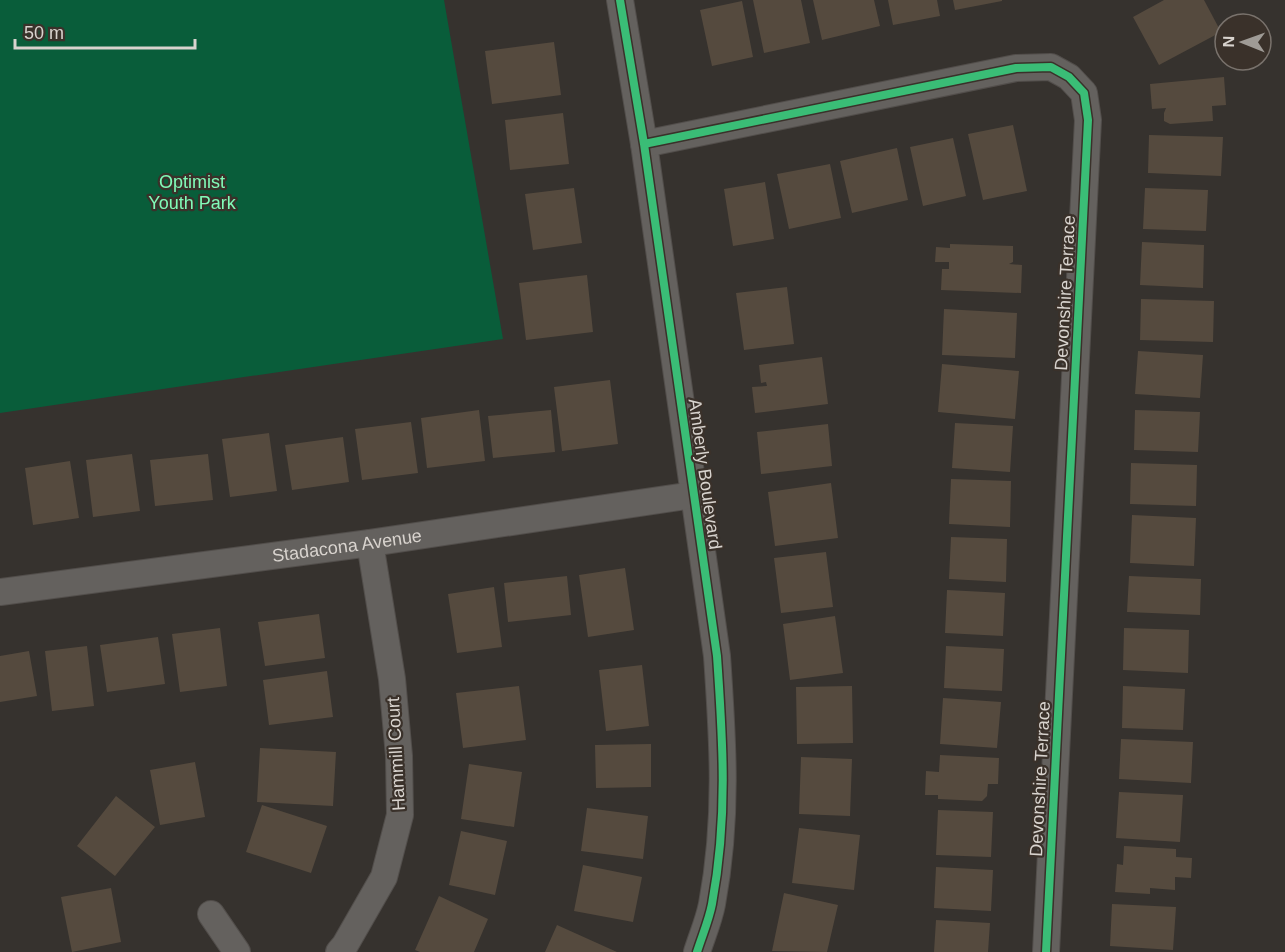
<svg xmlns="http://www.w3.org/2000/svg" width="1285" height="952" viewBox="0 0 1285 952" font-family="Arial,sans-serif">
	<style>
		.green { fill: #095d3a }
		.building { fill: #554a3e }
		.lines { fill: none; stroke-linecap: round; stroke-linejoin: round }
		.minor-casing { stroke: #524e4b; stroke-width: 28 }
		.minor { stroke: #64615e; stroke-width: 26 }
		.cycleway-casing { stroke: #3a312a; stroke-width: 11 }
		.cycleway { stroke: #3abd76; stroke-width: 8 }
		.labels { text-anchor: middle; stroke-width: 4.5; stroke-linejoin: round; paint-order: stroke }
		.park-label { font-size: 18px; fill: #81fbb8; stroke: #3a312a }
		.street-label { font-size: 18px; fill: #d8d3ce; stroke: #3a312a }
	</style>
	<rect width="100%" height="100%" fill="#36322e"/>
	<!-- green -->
	<path class="green" d="M 0,0 L 444,0 L 503,339 L 0,413 Z"/>
	<!-- building -->
	<path class="building" d="M 753,0 L 801,0 L 810,43 L 764,53 Z
		M 813,0 L 874,0 L 880,26 L 822,40 Z
		M 888,0 L 937,0 L 940,16 L 893,25 Z
		M 953,0 L 1002,0 L 1002,1 L 955,10 Z
		M 1164,0 L 1204,0 L 1221,32 L 1159,65 L 1133,17 Z
		M 742,1 L 753,57 L 712,66 L 700,10 Z
		M 554,42 L 561,95 L 492,104 L 485,51 Z
		M 1224,77 L 1226,105 L 1212,106 L 1213,121 L 1170,124 L 1164,121 L 1164,113 L 1166,108 L 1152,109 L 1150,84 Z
		M 563,113 L 569,164 L 510,170 L 505,120 Z
		M 1013,125 L 1027,191 L 983,200 L 968,134 Z
		M 1149,135 L 1223,137 L 1221,176 L 1148,173 Z
		M 953,138 L 966,196 L 923,206 L 910,147 Z
		M 897,148 L 908,200 L 852,213 L 840,161 Z
		M 830,164 L 841,218 L 789,229 L 777,174 Z
		M 765,182 L 774,239 L 733,246 L 724,189 Z
		M 574,188 L 582,243 L 533,250 L 525,194 Z
		M 1145,188 L 1208,190 L 1206,231 L 1143,229 Z
		M 1142,242 L 1204,245 L 1203,288 L 1140,285 Z
		M 950,244 L 1013,246 L 1013,262 L 1009,264 L 1022,265 L 1021,293 L 941,290 L 942,269 L 949,269 L 949,262 L 935,262 L 936,247 L 950,248 Z
		M 587,275 L 593,332 L 526,340 L 519,283 Z
		M 787,287 L 794,344 L 744,350 L 736,293 Z
		M 1141,299 L 1214,301 L 1213,342 L 1140,340 Z
		M 944,309 L 1017,313 L 1015,358 L 942,355 Z
		M 1138,351 L 1203,355 L 1200,398 L 1135,394 Z
		M 822,357 L 828,404 L 755,413 L 752,387 L 767,386 L 766,382 L 761,383 L 759,365 Z
		M 942,364 L 1019,371 L 1015,419 L 938,412 Z
		M 610,380 L 618,444 L 562,451 L 554,387 Z
		M 479,410 L 485,461 L 427,468 L 421,418 Z
		M 551,410 L 555,452 L 493,458 L 488,416 Z
		M 1135,410 L 1200,412 L 1198,452 L 1134,450 Z
		M 411,422 L 418,473 L 362,480 L 355,429 Z
		M 955,423 L 1013,426 L 1010,472 L 952,468 Z
		M 828,424 L 832,466 L 761,474 L 757,432 Z
		M 269,433 L 277,491 L 230,497 L 222,439 Z
		M 343,437 L 349,482 L 292,490 L 285,445 Z
		M 132,454 L 140,511 L 93,517 L 86,460 Z
		M 208,454 L 213,500 L 155,506 L 150,460 Z
		M 70,461 L 79,518 L 33,525 L 25,468 Z
		M 1131,463 L 1197,465 L 1196,506 L 1130,504 Z
		M 951,479 L 1011,481 L 1010,527 L 949,524 Z
		M 831,483 L 838,538 L 775,546 L 768,492 Z
		M 1132,515 L 1196,518 L 1194,566 L 1130,563 Z
		M 951,537 L 1007,539 L 1006,582 L 949,579 Z
		M 826,552 L 833,607 L 781,613 L 774,558 Z
		M 625,568 L 634,630 L 588,637 L 579,575 Z
		M 567,576 L 571,615 L 508,622 L 504,583 Z
		M 1129,576 L 1201,579 L 1200,615 L 1127,612 Z
		M 494,587 L 502,647 L 457,653 L 448,594 Z
		M 947,590 L 1005,593 L 1003,636 L 945,633 Z
		M 319,614 L 325,658 L 265,666 L 258,622 Z
		M 835,616 L 843,673 L 790,680 L 783,624 Z
		M 220,628 L 227,686 L 180,692 L 172,634 Z
		M 1124,628 L 1189,630 L 1188,673 L 1123,670 Z
		M 158,637 L 165,684 L 107,692 L 100,645 Z
		M 87,646 L 94,706 L 52,711 L 45,651 Z
		M 946,646 L 1004,649 L 1002,691 L 944,688 Z
		M 29,651 L 37,696 L 0,702 L 0,656 Z
		M 642,665 L 649,726 L 606,731 L 599,670 Z
		M 327,671 L 333,717 L 269,725 L 263,680 Z
		M 519,686 L 526,740 L 463,748 L 456,693 Z
		M 852,686 L 853,743 L 797,744 L 796,687 Z
		M 1123,686 L 1185,689 L 1183,730 L 1122,728 Z
		M 943,698 L 1001,702 L 997,748 L 940,744 Z
		M 1121,739 L 1193,742 L 1191,783 L 1119,779 Z
		M 651,744 L 651,787 L 596,788 L 595,745 Z
		M 260,748 L 336,752 L 333,806 L 257,802 Z
		M 940,755 L 999,758 L 998,784 L 988,784 L 987,796 L 982,801 L 938,799 L 938,795 L 925,795 L 926,771 L 939,772 Z
		M 801,757 L 852,759 L 850,816 L 799,814 Z
		M 195,762 L 205,817 L 160,825 L 150,770 Z
		M 469,764 L 522,772 L 514,827 L 461,819 Z
		M 1119,792 L 1183,795 L 1180,842 L 1116,838 Z
		M 116,796 L 155,827 L 115,876 L 77,846 Z
		M 262,805 L 327,826 L 311,873 L 246,852 Z
		M 587,808 L 648,816 L 643,859 L 581,851 Z
		M 938,810 L 993,812 L 991,857 L 936,855 Z
		M 799,828 L 860,835 L 854,890 L 792,883 Z
		M 461,831 L 507,841 L 495,895 L 449,885 Z
		M 1124,846 L 1176,849 L 1176,857 L 1192,858 L 1191,878 L 1175,877 L 1175,890 L 1150,888 L 1150,894 L 1115,892 L 1117,864 L 1123,865 Z
		M 583,865 L 642,877 L 633,922 L 574,911 Z
		M 936,867 L 993,870 L 991,911 L 934,908 Z
		M 111,888 L 121,942 L 72,952 L 61,897 Z
		M 784,893 L 838,905 L 827,952 L 772,951 Z
		M 439,896 L 488,919 L 474,952 L 420,952 L 415,950 Z
		M 1112,904 L 1176,907 L 1173,950 L 1110,946 Z
		M 936,920 L 990,923 L 988,952 L 934,952 Z
		M 557,925 L 617,952 L 545,952 Z"/>
	<g class="lines">
		<!-- minor casing -->
		<g class="minor-casing">
			<g id="minor">
				<path d="M 620,0 L 644,144 L 717,656 C 723,742 728,818 712,904 C 709,920 702,936 697,952"/>
				<path d="M 644,144 L 1016,68 L 1051,67 L 1069,77 L 1084,93 L 1088,120 L 1046,952"/>
				<path id="s1" d="M 0,592 L 370,543 L 693,495"/>
				<path d="M 211,914 L 237,952"/>
				<path d="M 339,952 L 345,945 L 384,877 L 400,815 L 399,756 L 392,679 L 370,543"/>
			</g>
		</g>
		<!-- minor -->
		<use href="#minor" class="minor"/>
		<!-- cycleway casing -->
		<g class="cycleway-casing">
			<path id="cycleway" d="M 620,0 L 644,144 L 717,656 C 723,742 728,818 712,904 C 709,920 702,936 697,952
				M 644,144 L 1016,68 L 1051,67 L 1069,77 L 1084,93 L 1088,120 L 1046,952"/>
		</g>
		<!-- cycleway -->
		<use href="#cycleway" class="cycleway"/>
	</g>
	<g class="labels">
		<!-- park labels -->
		<g class="park-label">
			<text x="192" y="188">Optimist<tspan x="192" dy="21">Youth Park</tspan></text>
		</g>
		<!-- street labels -->
		<g class="street-label">
			<text transform="translate(1065 293) rotate(-87)" y="6">Devonshire Terrace</text>
			<text transform="translate(705 474) rotate(82)" y="6">Amberly Boulevard</text>
			<text dy="6" stroke="none"><textPath href="#s1" startOffset="350">Stadacona Avenue</textPath></text>
			<text transform="translate(396 754) rotate(-93)" y="6">Hammill Court</text>
			<text transform="translate(1040 779) rotate(-87)" y="6">Devonshire Terrace</text>
		</g>
	</g>
	<!-- north arrow -->
	<g transform="translate(1243 42) rotate(271)"><circle r="28" fill="#3a312a" stroke="#79726c" stroke-width="1.5"/>
	<path d="M0-4.5L10 22L0 15L-10 22Z" fill="#9f9b96"/>
	<text y="-9" font-size="16" font-weight="bold" text-anchor="middle" fill="#d8d3ce">N</text>
	</g>
	<!-- scale -->
	<path d="M15 39v9h180v-9" fill="none" stroke="#d8d3ce" stroke-width="3"/>
	<text x="24" y="39" font-size="18" fill="#d8d3ce" stroke="#3a312a" stroke-width="4.5" paint-order="stroke">50 m</text>
</svg>
